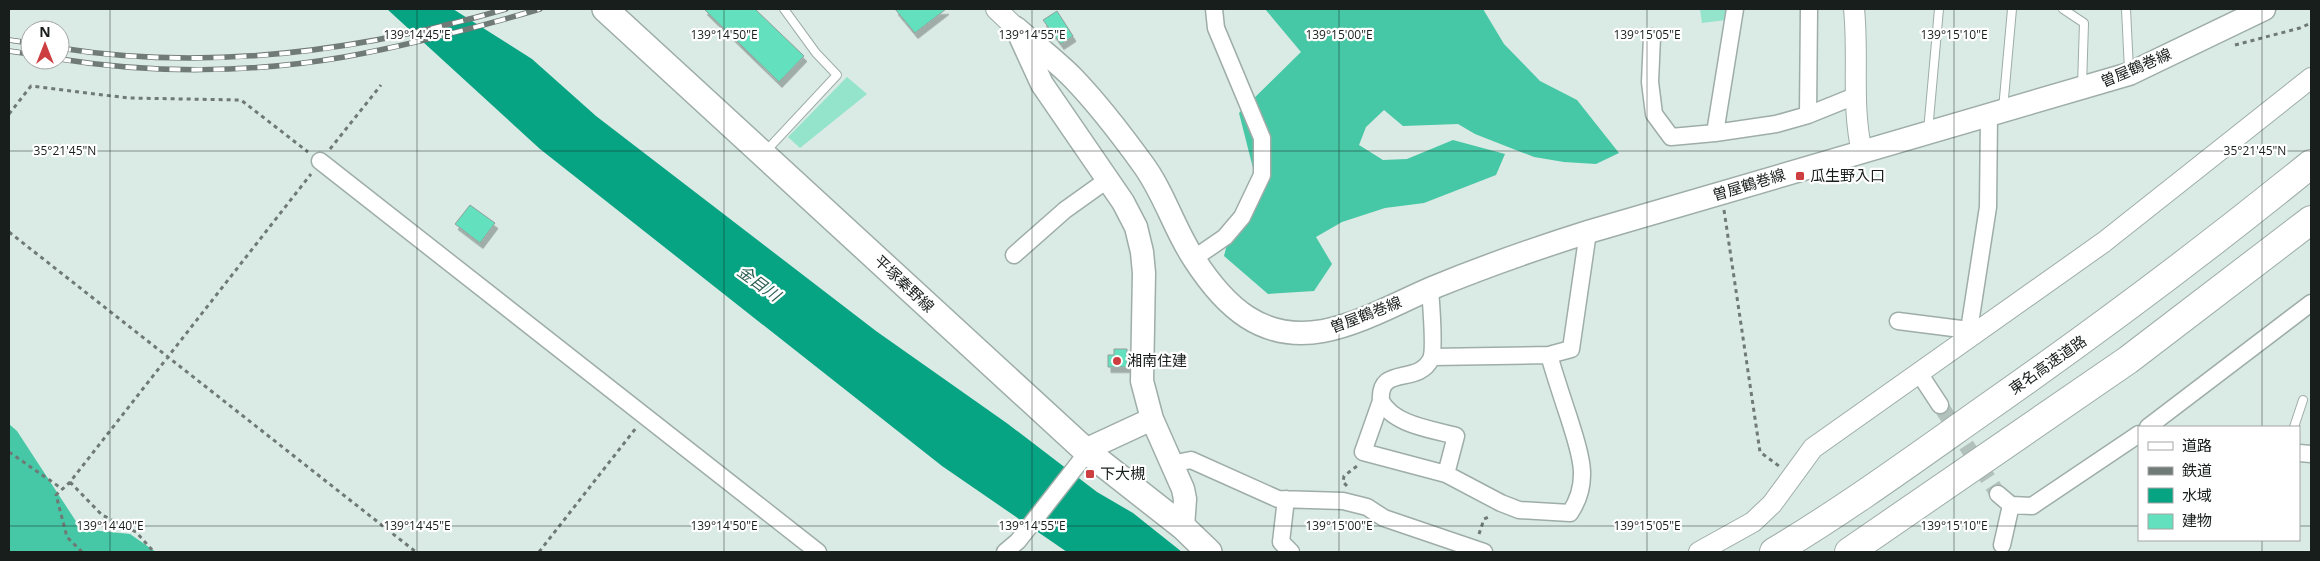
<svg xmlns="http://www.w3.org/2000/svg" width="2320" height="561" viewBox="0 0 2320 561" font-family="'Open Sans','Noto Sans JP',sans-serif">
	<style>
		.green { fill: #94e4cb }
		.forest { fill: #46c7a5 }
		.water { fill: #07a484 }
		.building { fill: #63e0bd; stroke: #91a09b; filter: url(#shadow) }
		.lines { fill: none; stroke-linecap: round; stroke-linejoin: round }
		.minor-tunnel { stroke: #b3c1bc; stroke-width: 16; stroke-dasharray: 16 8; stroke-linecap: butt }
		.service-casing { stroke: #9eada8; stroke-width: 10 }
		.minor-casing { stroke: #9eada8; stroke-width: 19 }
		.tertiary-casing { stroke: #9eada8; stroke-width: 22 }
		.secondary-casing { stroke: #9eada8; stroke-width: 25 }
		.primary-casing { stroke: #9eada8; stroke-width: 28 }
		.motorway-casing { stroke: #9eada8; stroke-width: 30 }
		.path { stroke: #6f7a76; stroke-width: 3; stroke-dasharray: 4 4; stroke-linecap: butt }
		.service { stroke: #fff; stroke-width: 8 }
		.minor { stroke: #fff; stroke-width: 16 }
		.tertiary { stroke: #fff; stroke-width: 20 }
		.secondary { stroke: #fff; stroke-width: 22 }
		.primary { stroke: #fff; stroke-width: 25 }
		.motorway { stroke: #fff; stroke-width: 28 }
		.rail-casing { stroke: #707a76; stroke-width: 5.5 }
		.rail { stroke: #fff; stroke-width: 4; stroke-dasharray: 11; stroke-linecap: butt }
		.ticks { fill: none; stroke: #181e1c; stroke-width: 1; stroke-opacity: 0.45 }
		.poi-dot { fill: #cd3e41; stroke: #fff; stroke-width: 2 }
		.labels { text-anchor: middle; stroke-width: 4.5; stroke-linejoin: round; paint-order: stroke }
		.street-label { font-size: 15px; fill: #181e1c; stroke: #fff }
		.poi-label { font-size: 15px; fill: #181e1c; stroke: #fff; text-anchor: start }
		.water-label { font-size: 16px; font-style: italic; fill: #2c5f51; stroke: #fff }
		.ticks-label { font-size: 12px; text-anchor: middle; fill: #181e1c; stroke: #fff; stroke-width: 4.5; stroke-linejoin: round; paint-order: stroke }
	</style>
	<defs>
		<filter id="shadow"><feDropShadow dx="3" dy="5.5" stdDeviation="0" flood-color="#0004"/></filter>
	</defs>
	<rect width="100%" height="100%" fill="#daeae4"/>
	<!-- green -->
	<path class="green" d="M 1700,9 L 1727,9 L 1726,20 L 1702,23 Z
		M 847,77 L 867,94 L 800,148 L 788,137 Z"/>
	<!-- forest -->
	<path class="forest" d="M 1265,9 L 1483,9 L 1504,44 L 1540,81 L 1577,100 L 1619,153 L 1596,164 L 1564,162 L 1534,157 L 1475,134 L 1458,124 L 1403,126 L 1384,110 L 1366,127 L 1359,145 L 1383,160 L 1407,159 L 1453,140 L 1505,154 L 1496,175 L 1424,203 L 1385,208 L 1342,222 L 1316,237 L 1332,264 L 1314,291 L 1268,294 L 1224,256 L 1236,210 L 1254,172 L 1239,113 L 1301,52 Z
		M 9,424 L 17,431 L 81,529 L 130,534 L 156,552 L 9,552 Z"/>
	<!-- water -->
	<path class="water" d="M 387,9 L 453,9 L 532,59 L 596,116 L 876,331 L 1008,424 L 1097,492 L 1133,513 L 1182,552 L 1067,552 L 1051,541 L 942,466 L 540,149 Z"/>
	<!-- building -->
	<path class="building" d="M 704,9 L 755,9 L 804,56 L 779,82 Z
		M 895,9 L 946,9 L 915,33 Z
		M 1057,11 L 1073,36 L 1061,44 L 1043,20 Z
		M 470,205 L 495,223 L 480,243 L 455,224 Z
		M 1114,349 L 1127,349 L 1127,367 L 1108,367 L 1108,355 L 1114,355 Z"/>
	<g class="lines">
		<!-- minor-tunnel -->
		<path class="minor-tunnel" d="M 1940,405 L 1998,494"/>
		<!-- service casing -->
		<g class="service-casing">
			<path id="service" d="M 2063,9 L 2084,23 L 2082,86
				M 2126,9 L 2129,70
				M 2003,109 L 2012,9
				M 1928,131 L 1939,9
				M 766,151 L 837,75 L 816,53 L 784,9
				M 2294,427 L 2303,400"/>
		</g>
		<!-- minor casing -->
		<g class="minor-casing">
			<path id="minor" d="M 1735,9 L 1715,133 L 1776,124 L 1808,115 L 1855,96
				M 1652,37 L 1650,82 L 1654,114 L 1671,137 L 1715,133
				M 1808,115 L 1809,9
				M 320,161 L 818,552
				M 1014,255 L 1065,210 L 1107,180
				M 1193,259 L 1225,237 L 1242,217 L 1262,175 L 1262,138 L 1216,28 L 1214,9
				M 1430,289 C 1431,302 1435,350 1431,359 C 1418,386 1378,364 1381,401 L 1363,452 L 1446,474 L 1501,503 L 1519,510 L 1570,513 C 1592,480 1579,451 1569,418 C 1562,397 1555,376 1549,355
				M 1898,321 L 1969,330 L 1988,207 L 1989,116
				M 1432,357 L 1549,355 L 1571,349 L 1588,232
				M 1919,373 L 1940,405
				M 1381,401 C 1394,425 1431,429 1456,436 L 1446,474
				M 2148,427 L 2311,303
				M 2299,453 L 2311,454
				M 1171,464 L 1191,460 L 1278,499 L 1343,501 L 1367,507 L 1384,518 L 1484,552
				M 1998,494 L 2011,505 L 2032,506 L 2139,434
				M 1286,499 L 1281,542 L 1291,552
				M 2002,545 L 2011,505
				M 1005,552 L 1018,541 L 1082,459 L 1085,450"/>
		</g>
		<!-- tertiary casing -->
		<g class="tertiary-casing">
			<path id="tertiary" d="M 996,9 L 1016,28
				M 1854,9 C 1859,57 1851,105 1862,152
				M 1699,552 L 1753,522 L 1772,504 L 1813,448 L 2104,242 L 2311,78"/>
		</g>
		<!-- secondary casing -->
		<g class="secondary-casing">
			<path id="secondary" d="M 1016,28 C 1035,45 1055,60 1073,78 C 1098,104 1121,134 1142,163 C 1164,192 1174,229 1194,259 C 1225,307 1262,342 1323,331 C 1360,324 1397,303 1432,288 C 1483,267 1534,249 1588,232 L 2129,74 L 2264,9
				M 1020,36 L 1042,84 L 1123,202 L 1136,227 L 1142,252 L 1144,273 L 1142,381 L 1152,419 L 1183,489 L 1185,499 L 1183,527
				M 1085,450 L 1152,419"/>
		</g>
		<!-- primary casing -->
		<g class="primary-casing">
			<path id="primary" d="M 605,9 L 1085,450 L 1183,527 L 1209,552"/>
		</g>
		<!-- motorway casing -->
		<g class="motorway-casing">
			<path id="motorway" d="M 1774,552 C 1846,509 1913,460 1981,412 C 2094,333 2204,251 2311,164
				M 1849,552 L 2128,360 L 2311,220"/>
		</g>
		<!-- path -->
		<path class="path" d="M 2235,45 L 2300,28 L 2311,23
			M 9,114 L 31,86 L 128,98 L 241,100 L 308,152
			M 330,149 L 381,85
			M 1724,210 L 1760,452 L 1779,466
			M 9,232 L 416,552
			M 9,452 L 61,488
			M 70,482 L 102,515 L 136,532 L 154,552
			M 1347,486 L 1343,482 L 1344,476 L 1357,466
			M 1479,534 L 1484,519 L 1491,516
			M 82,552 L 67,537 L 56,495 L 70,482 L 311,174
			M 539,552 L 636,428"/>
		<!-- service -->
		<use href="#service" class="service"/>
		<!-- minor -->
		<use href="#minor" class="minor"/>
		<!-- tertiary -->
		<use href="#tertiary" class="tertiary"/>
		<!-- secondary -->
		<use href="#secondary" class="secondary"/>
		<!-- primary -->
		<use href="#primary" class="primary"/>
		<!-- motorway -->
		<use href="#motorway" class="motorway"/>
		<!-- rail casing -->
		<g class="rail-casing">
			<path id="rail" d="M 9,40 L 30,43
				M 60,48 C 210,72 361,51 506,9
				M 9,51 L 30,54
				M 60,59 C 152,74 252,73 344,57 C 410,45 475,28 540,9"/>
		</g>
		<!-- rail -->
		<use href="#rail" class="rail"/>
	</g>
	<!-- ticks -->
	<path class="ticks" d="M 110,9 L 110,552M 417,9 L 417,552M 724,9 L 724,552M 1032,9 L 1032,552M 1339,9 L 1339,552M 1647,9 L 1647,552M 1954,9 L 1954,552M 2262,9 L 2262,427M 9,151 L 2311,151M 9,526 L 2139,526M 2299,526 L 2311,526M 2262,540 L 2262,552"/>
	<!-- markers -->
	<g class="poi-dot">
		<rect x="1795" y="171" width="10" height="10" rx="2.5"/>
		<circle cx="1117" cy="361" r="5"/>
		<rect x="1085" y="469" width="10" height="10" rx="2.5"/>
	</g>
	<g class="labels">
		<!-- street labels -->
		<g class="street-label">
			<text transform="translate(2136 68) rotate(-23)" y="5">曽屋鶴巻線</text>
			<text transform="translate(1749 185) rotate(-17)" y="5">曽屋鶴巻線</text>
			<text transform="translate(904 284) rotate(43)" y="5">平塚秦野線</text>
			<text transform="translate(1366 315) rotate(-21)" y="5">曽屋鶴巻線</text>
			<text transform="translate(2048 365) rotate(-35)" y="5">東名高速道路</text>
		</g>
		<!-- poi labels -->
		<g class="poi-label">
			<text x="1810" y="181">瓜生野入口</text>
			<text x="1127" y="366">湘南住建</text>
			<text x="1100" y="479">下大槻</text>
		</g>
		<!-- water labels -->
		<g class="water-label">
			<text transform="translate(759 283) rotate(36)" y="6">金目川</text>
		</g>
	</g>
	<g class="ticks-label">
		<text x="417" y="39">139°14'45"E</text>
		<text x="724" y="39">139°14'50"E</text>
		<text x="1032" y="39">139°14'55"E</text>
		<text x="1339" y="39">139°15'00"E</text>
		<text x="1647" y="39">139°15'05"E</text>
		<text x="1954" y="39">139°15'10"E</text>
		<text x="65" y="155">35°21'45"N</text>
		<text x="2255" y="155">35°21'45"N</text>
		<text x="110" y="530">139°14'40"E</text>
		<text x="417" y="530">139°14'45"E</text>
		<text x="724" y="530">139°14'50"E</text>
		<text x="1032" y="530">139°14'55"E</text>
		<text x="1339" y="530">139°15'00"E</text>
		<text x="1647" y="530">139°15'05"E</text>
		<text x="1954" y="530">139°15'10"E</text>
	</g>
	<!-- border -->
	<rect width="2320" height="561" fill="none" stroke="#181e1c" stroke-width="20"/>
	<!-- legend -->
	<rect x="2138" y="426" width="162" height="115" fill="#ffffff" stroke="#a3a5a4"/>
	<rect x="2148" y="442" width="25" height="8" fill="#ffffff" stroke="#a3a5a4"/>
	<text x="2182" y="451" font-size="15" fill="#181e1c">道路</text>
	<rect x="2148" y="467" width="25" height="8" fill="#707a76" stroke="#a3a5a4"/>
	<text x="2182" y="476" font-size="15" fill="#181e1c">鉄道</text>
	<rect x="2148" y="488" width="25" height="15" fill="#07a484" stroke="#a3a5a4"/>
	<text x="2182" y="501" font-size="15" fill="#181e1c">水域</text>
	<rect x="2148" y="514" width="25" height="15" fill="#63e0bd" stroke="#a3a5a4"/>
	<text x="2182" y="526" font-size="15" fill="#181e1c">建物</text>
	<!-- north arrow -->
	<g transform="translate(45 45)"><circle r="24" fill="#ffffff" stroke="#a3a5a4"/>
	<path d="M0-4L9 19L0 12L-9 19Z" fill="#cd3e41"/>
	<text y="-8" font-size="14" font-weight="bold" text-anchor="middle" fill="#181e1c">N</text>
	</g>
</svg>
